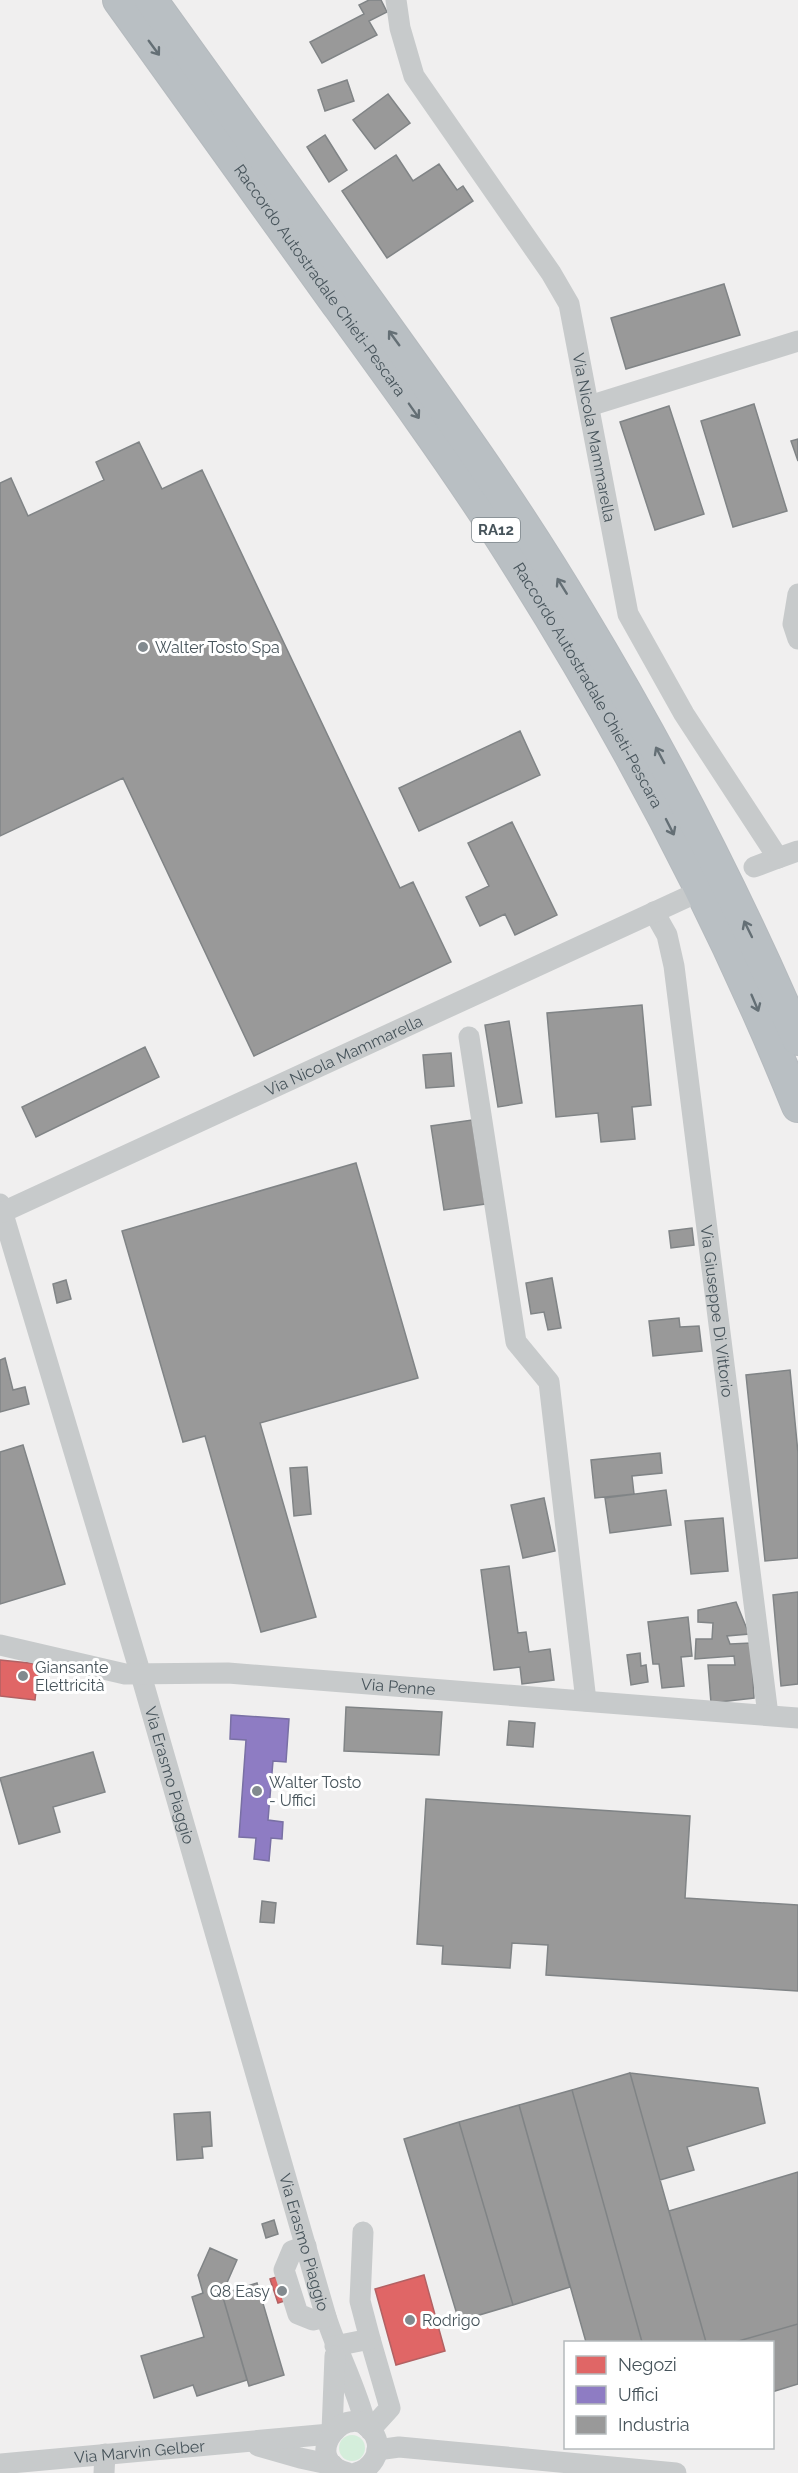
<svg xmlns="http://www.w3.org/2000/svg" width="798" height="2473" viewBox="0 0 798 2473" font-family="Raleway,sans-serif">
	<style>
		.green { fill: #d4eedb }
		.shops { fill: #e06666; stroke: #b26163; stroke-width: 1.5 }
		.offices { fill: #8e7cc3; stroke: #7970a4; stroke-width: 1.5 }
		.industry { fill: #999; stroke: #808486; stroke-width: 1.5 }
		.lines { fill: none; stroke-linecap: round; stroke-linejoin: round }
		.highway-casing { stroke: #b5babe; stroke-width: 34 }
		.minor { stroke: #c7cacb; stroke-width: 21 }
		.highway { stroke: #b9bfc3; stroke-width: 32 }
		.oneway { stroke: #646f75 }
		.poi-dot { fill: #828a8f; stroke: #fff; stroke-width: 2 }
		.labels { text-anchor: middle; stroke-width: 6; stroke-linejoin: round; paint-order: stroke }
		.shield { fill: #fff; stroke: #7e878c; stroke-width: 1.5 }
		.shield-label { font-size: 15px; font-weight: bold; fill: #47545b }
		.street-label { font-size: 16px; fill: #47545b; stroke: #fff }
		.poi-label { font-size: 16px; fill: #47545b; stroke: #fff; text-anchor: start }
	</style>
	<rect width="100%" height="100%" fill="#f0efef"/>
	<!-- green -->
	<path class="green" d="M339 2448a13 13 0 1 1 26 0a13 13 0 1 1-26 0Z"/>
	<!-- shops -->
	<path class="shops" d="M 0,1660 L 39,1664 L 35,1700 L 0,1696 Z
		M 293,2272 L 300,2296 L 278,2303 L 270,2279 Z
		M 424,2275 L 445,2351 L 396,2365 L 375,2289 Z"/>
	<!-- offices -->
	<path class="offices" d="M 231,1715 L 289,1719 L 286,1762 L 273,1761 L 268,1820 L 283,1822 L 282,1839 L 271,1838 L 269,1861 L 254,1859 L 256,1838 L 239,1837 L 246,1740 L 230,1739 Z"/>
	<!-- industry -->
	<path class="industry" d="M 369,0 L 381,0 L 387,12 L 369,21 L 377,35 L 322,63 L 310,42 L 364,14 L 359,5 Z
		M 347,80 L 354,101 L 325,111 L 318,90 Z
		M 388,94 L 410,123 L 375,149 L 353,120 Z
		M 325,135 L 347,170 L 329,182 L 307,147 Z
		M 396,155 L 413,181 L 439,164 L 457,190 L 463,186 L 473,201 L 387,258 L 342,191 Z
		M 724,284 L 740,335 L 626,369 L 611,318 Z
		M 754,404 L 787,511 L 733,527 L 701,421 Z
		M 669,406 L 704,514 L 655,530 L 620,422 Z
		M 798,439 L 798,461 L 791,441 Z
		M 139,442 L 162,489 L 202,470 L 400,888 L 413,882 L 451,962 L 254,1056 L 123,778 L 0,836 L 0,483 L 11,478 L 28,516 L 104,480 L 96,462 Z
		M 520,731 L 540,775 L 419,831 L 399,788 Z
		M 512,822 L 557,915 L 515,935 L 505,914 L 480,926 L 466,897 L 489,886 L 468,843 Z
		M 642,1005 L 651,1105 L 632,1107 L 635,1139 L 601,1142 L 598,1113 L 556,1117 L 547,1013 Z
		M 509,1021 L 522,1103 L 498,1107 L 485,1025 Z
		M 145,1047 L 159,1077 L 36,1137 L 22,1107 Z
		M 451,1053 L 454,1086 L 426,1088 L 423,1055 Z
		M 472,1120 L 485,1204 L 444,1210 L 431,1126 Z
		M 356,1163 L 418,1378 L 260,1423 L 316,1617 L 261,1632 L 205,1436 L 183,1442 L 122,1231 Z
		M 692,1228 L 694,1245 L 671,1248 L 669,1231 Z
		M 552,1278 L 561,1328 L 548,1330 L 544,1312 L 531,1314 L 526,1283 Z
		M 66,1280 L 71,1299 L 57,1303 L 53,1284 Z
		M 679,1318 L 680,1327 L 699,1326 L 702,1351 L 653,1356 L 649,1321 Z
		M 5,1358 L 13,1390 L 25,1387 L 29,1404 L 0,1412 L 0,1360 Z
		M 790,1370 L 798,1453 L 798,1558 L 765,1561 L 746,1375 Z
		M 23,1445 L 65,1584 L 0,1604 L 0,1452 Z
		M 660,1453 L 662,1473 L 632,1476 L 634,1494 L 595,1498 L 591,1460 Z
		M 307,1467 L 311,1514 L 294,1516 L 290,1468 Z
		M 666,1490 L 671,1525 L 610,1533 L 605,1498 Z
		M 544,1498 L 555,1551 L 523,1558 L 511,1505 Z
		M 723,1518 L 728,1571 L 691,1574 L 685,1521 Z
		M 509,1566 L 518,1633 L 526,1632 L 529,1652 L 550,1649 L 554,1680 L 522,1684 L 520,1667 L 494,1670 L 481,1570 Z
		M 798,1592 L 798,1684 L 781,1686 L 773,1595 Z
		M 736,1602 L 749,1634 L 727,1636 L 730,1644 L 751,1643 L 754,1698 L 711,1703 L 708,1665 L 735,1665 L 734,1656 L 695,1659 L 696,1639 L 712,1639 L 713,1623 L 698,1622 L 698,1610 Z
		M 688,1617 L 692,1656 L 681,1657 L 684,1686 L 662,1688 L 659,1664 L 653,1664 L 648,1622 Z
		M 640,1653 L 641,1666 L 646,1665 L 648,1682 L 631,1685 L 627,1655 Z
		M 346,1707 L 442,1712 L 439,1755 L 344,1751 Z
		M 509,1721 L 535,1723 L 533,1747 L 507,1745 Z
		M 93,1752 L 105,1792 L 53,1807 L 60,1832 L 19,1844 L 0,1778 Z
		M 426,1799 L 690,1816 L 685,1898 L 798,1905 L 798,1991 L 546,1975 L 548,1945 L 512,1943 L 510,1968 L 442,1964 L 443,1946 L 417,1944 Z
		M 262,1901 L 276,1903 L 274,1923 L 260,1922 Z
		M 630,2073 L 660,2180 L 706,2342 L 642,2342 L 572,2090 Z
		M 630,2073 L 758,2088 L 765,2123 L 687,2147 L 694,2170 L 660,2180 Z
		M 572,2090 L 642,2342 L 586,2342 L 519,2105 Z
		M 519,2105 L 570,2287 L 513,2305 L 459,2122 Z
		M 210,2112 L 212,2146 L 202,2147 L 203,2158 L 177,2160 L 174,2114 Z
		M 459,2122 L 513,2305 L 459,2321 L 404,2139 Z
		M 798,2172 L 798,2324 L 735,2342 L 706,2342 L 669,2211 Z
		M 274,2220 L 278,2234 L 266,2238 L 262,2224 Z
		M 210,2248 L 237,2260 L 222,2294 L 247,2380 L 197,2396 L 193,2385 L 154,2398 L 141,2356 L 204,2337 L 192,2297 L 203,2293 L 198,2275 Z
		M 257,2283 L 284,2375 L 249,2386 L 222,2294 Z
		M 798,2324 L 798,2384 L 772,2392 L 772,2342 L 735,2342 Z"/>
	<g class="lines">
		<!-- highway casing -->
		<g class="highway-casing">
			<g id="highway">
				<path id="s7" d="M 119,0 C 191,99 261,199 333,298 C 389,375 446,453 498,533 C 615,715 717,905 798,1106"/>
				<path d="M 151,0 C 224,102 298,204 371,306 C 443,406 515,506 578,612 C 661,749 735,892 798,1039"/>
			</g>
		</g>
		<!-- minor -->
		<g class="minor">
			<path id="s1" d="M 396,0 L 400,28 L 414,76 L 551,273 L 569,304 L 628,614 L 684,714 L 778,858 L 754,867"/>
			<path d="M 589,406 L 798,341"/>
			<path d="M 798,594 L 793,624 L 798,639"/>
			<path d="M 778,858 L 798,851"/>
			<path id="s2" d="M 654,912 L 667,935 L 674,966 L 768,1715"/>
			<path d="M 469,1037 L 516,1342 L 549,1382 L 586,1701"/>
			<path id="s3" d="M 0,1204 L 141,1675 L 326,2317 C 338,2354 357,2389 366,2426"/>
			<path id="s4" d="M 3,1212 L 685,898"/>
			<path id="s5" d="M 0,1645 L 125,1674 L 228,1673 L 798,1718"/>
			<path d="M 306,2246 L 292,2251 L 284,2270 L 298,2314 L 313,2320 L 326,2317"/>
			<path d="M 370,2339 L 390,2408 L 370,2430"/>
			<path d="M 335,2346 L 370,2339 L 360,2301 L 363,2232"/>
			<path d="M 332,2431 L 335,2356"/>
			<path d="M 258,2446 L 300,2458 L 333,2465"/>
			<path d="M 377,2450 L 399,2447 L 676,2473"/>
			<path id="s6" d="M 0,2464 L 330,2434"/>
			<path d="M 104,2473 L 105,2454"/>
			<path d="M 348,2473 C 295,2460 351,2392 375,2436 C 383,2453 371,2469 356,2473"/>
		</g>
		<!-- highway -->
		<use href="#highway" class="highway"/>
	</g>
	<!-- one-way arrows -->
	<defs><path id="oneway-shaft" d="M-6 0H5M1.5-3L5.5 0L1.5 3" fill="none" stroke-width="1.6" stroke-linecap="round" stroke-linejoin="round" transform="scale(1.5)"/></defs>
	<g class="oneway">
		<use href="#oneway-shaft" transform="translate(154 48) rotate(54)"/>
		<use href="#oneway-shaft" transform="translate(394 338) rotate(-126)"/>
		<use href="#oneway-shaft" transform="translate(414 411) rotate(55)"/>
		<use href="#oneway-shaft" transform="translate(562 586) rotate(-122)"/>
		<use href="#oneway-shaft" transform="translate(660 755) rotate(-118)"/>
		<use href="#oneway-shaft" transform="translate(670 827) rotate(63)"/>
		<use href="#oneway-shaft" transform="translate(748 929) rotate(-116)"/>
		<use href="#oneway-shaft" transform="translate(755 1003) rotate(67)"/>
	</g>
	<!-- markers -->
	<g class="poi-dot">
		<circle cx="143" cy="647" r="6"/>
		<circle cx="23" cy="1676" r="6"/>
		<circle cx="257" cy="1791" r="6"/>
		<circle cx="282" cy="2291" r="6"/>
		<circle cx="410" cy="2320" r="6"/>
	</g>
	<g class="labels">
		<!-- shield labels -->
		<rect class="shield" x="472" y="518" width="48" height="24" rx="4.5"/>
		<g class="shield-label">
			<text x="496" y="535">RA12</text>
		</g>
		<!-- street labels -->
		<g class="street-label">
			<text dy="6" stroke="none"><textPath href="#s7" startOffset="345">Raccordo Autostradale Chieti-Pescara</textPath></text>
			<text dy="6" stroke="none"><textPath href="#s1" startOffset="490">Via Nicola Mammarella</textPath></text>
			<text dy="6" stroke="none"><textPath href="#s7" startOffset="831">Raccordo Autostradale Chieti-Pescara</textPath></text>
			<text dy="6" stroke="none"><textPath href="#s4" startOffset="375">Via Nicola Mammarella</textPath></text>
			<text dy="6" stroke="none"><textPath href="#s2" startOffset="406">Via Giuseppe Di Vittorio</textPath></text>
			<text dy="6" stroke="none"><textPath href="#s5" startOffset="402">Via Penne</textPath></text>
			<text dy="6" stroke="none"><textPath href="#s3" startOffset="596">Via Erasmo Piaggio</textPath></text>
			<text dy="6" stroke="none"><textPath href="#s3" startOffset="1082">Via Erasmo Piaggio</textPath></text>
			<text dy="6" stroke="none"><textPath href="#s6" startOffset="140">Via Marvin Gelber</textPath></text>
		</g>
		<!-- poi labels -->
		<g class="poi-label">
			<text x="155" y="653">Walter Tosto Spa</text>
			<text x="35" y="1673">Giansante<tspan x="35" dy="18">Elettricità</tspan></text>
			<text x="269" y="1788">Walter Tosto<tspan x="269" dy="18">- Uffici</tspan></text>
			<text x="270" y="2297" text-anchor="end">Q8 Easy</text>
			<text x="422" y="2326">Rodrigo</text>
		</g>
	</g>
	<!-- legend -->
	<rect x="564" y="2341" width="210" height="108" fill="#ffffff" stroke="#b5bbbd" stroke-width="1.5"/>
	<rect x="576" y="2356" width="30" height="18" fill="#e06666" stroke="#b5bbbd" stroke-width="1.5"/>
	<text x="618" y="2371" font-size="18" fill="#47545b">Negozi</text>
	<rect x="576" y="2386" width="30" height="18" fill="#8e7cc3" stroke="#b5bbbd" stroke-width="1.5"/>
	<text x="618" y="2401" font-size="18" fill="#47545b">Uffici</text>
	<rect x="576" y="2416" width="30" height="18" fill="#999999" stroke="#b5bbbd" stroke-width="1.5"/>
	<text x="618" y="2431" font-size="18" fill="#47545b">Industria</text>
</svg>
